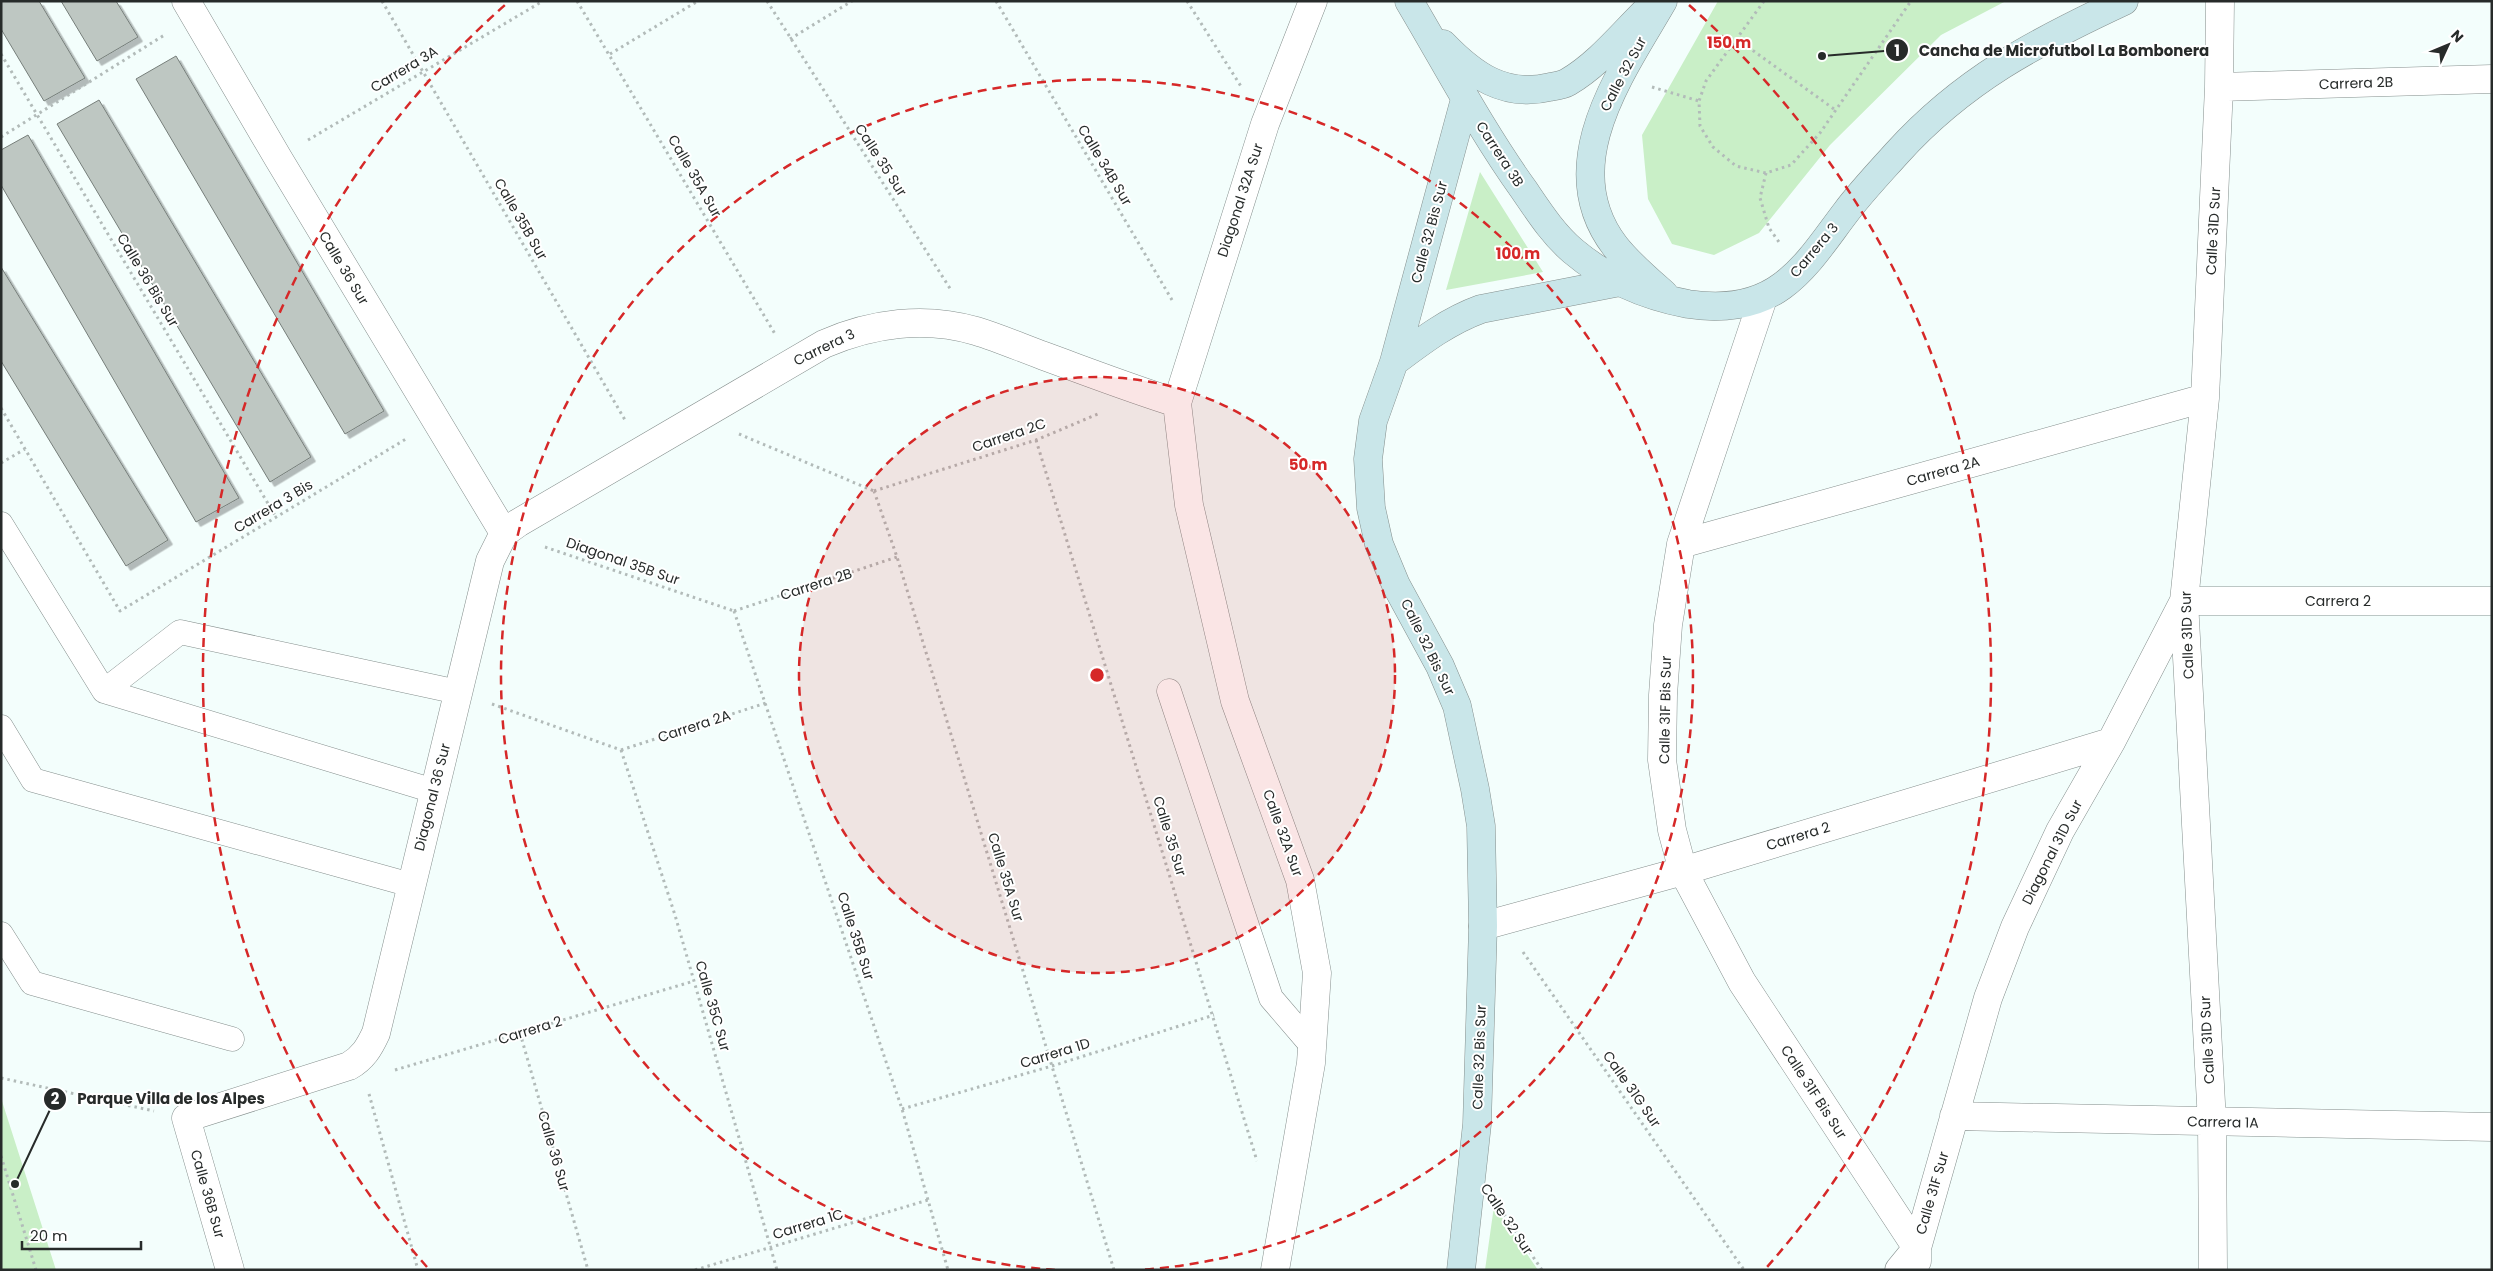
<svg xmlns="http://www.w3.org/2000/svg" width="2493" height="1271" viewBox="0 0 2493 1271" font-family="Poppins,sans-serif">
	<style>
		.green { fill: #c9efc7 }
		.building { fill: #bec7c2; stroke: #767e7a; filter: url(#shadow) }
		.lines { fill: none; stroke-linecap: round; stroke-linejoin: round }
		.lane-casing { stroke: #858f8d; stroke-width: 25 }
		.street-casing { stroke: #858f8d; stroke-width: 29 }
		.secondary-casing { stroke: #858f8d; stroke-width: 29 }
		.path { stroke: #b2bbb9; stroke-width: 3; stroke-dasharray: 2.5 4; stroke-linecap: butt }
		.lane { stroke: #fff; stroke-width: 24 }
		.street { stroke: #fff; stroke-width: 28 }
		.secondary { stroke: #c9e6e9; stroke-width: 28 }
		.ring { fill: none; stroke: #d62828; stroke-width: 2.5; stroke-dasharray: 9 6 }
		.labels { text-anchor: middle; stroke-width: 4; stroke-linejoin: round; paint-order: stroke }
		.street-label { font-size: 14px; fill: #272b2a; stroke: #fff }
		.centre { fill: #d62828; stroke: #fff; stroke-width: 2.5 }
		.ring-label { font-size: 15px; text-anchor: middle; font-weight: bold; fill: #d62828; stroke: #fff; stroke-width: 4; stroke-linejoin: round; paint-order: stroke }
		.leader { fill: none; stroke: #272b2a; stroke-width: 2 }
		.callout-dot { fill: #272b2a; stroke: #fff; stroke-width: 2 }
		.mark-label { font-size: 15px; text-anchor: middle; font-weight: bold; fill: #fff }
		.callout-label { font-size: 15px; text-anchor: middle; font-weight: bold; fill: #272b2a; stroke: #fff; stroke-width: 4; stroke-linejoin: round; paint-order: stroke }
	</style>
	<defs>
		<filter id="shadow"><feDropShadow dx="4.5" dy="4.5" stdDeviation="0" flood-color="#0004"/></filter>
	</defs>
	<rect width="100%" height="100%" fill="#f3fefc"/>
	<!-- green -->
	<path class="green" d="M 1718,1 L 2006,1 L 1941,35 L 1830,145 L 1759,233 L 1714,255 L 1672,244 L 1648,199 L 1642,135 Z
		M 1480,172 L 1543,272 L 1446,290 Z
		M 1,1098 L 56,1270 L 1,1270 Z
		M 1494,1206 L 1538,1270 L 1485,1270 Z"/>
	<!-- building -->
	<path class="building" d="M 1,1 L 39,1 L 85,78 L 44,101 L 1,29 Z
		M 61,1 L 116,1 L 138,37 L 97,61 Z
		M 176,56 L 384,411 L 345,434 L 136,79 Z
		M 99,100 L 311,457 L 270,482 L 57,124 Z
		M 28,135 L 239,498 L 196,522 L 1,185 L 1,150 Z
		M 1,267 L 168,540 L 126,566 L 1,361 Z"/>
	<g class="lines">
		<!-- lane casing -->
		<g class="lane-casing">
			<path id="lane" d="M 1,524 L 104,691 L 434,791
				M 104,691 L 180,632 L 458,692
				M 1169,691 L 1271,998 L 1313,1047
				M 1,727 L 33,780 L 411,885
				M 1,934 L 32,983 L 232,1039"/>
		</g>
		<!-- street casing -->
		<g class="street-casing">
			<path id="street" d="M 186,1 L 278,158 L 504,533
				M 2219,87 L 2492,79
				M 1763,298 L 1681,544 L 1668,625 L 1663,695 L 1662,760 L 1672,830 L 1683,871 L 1742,982 L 1917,1248 L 1899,1270
				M 1681,544 L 2205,398
				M 2184,601 L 2492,601
				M 1483,926 L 1683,871 L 2111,742
				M 1954,1116 L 2492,1127
				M 1917,1261 L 1917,1248 L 1988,998 L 2015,927 L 2060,831 L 2111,742 L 2184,601
				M 230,1270 L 186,1118 L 349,1066 C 363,1058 369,1048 376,1033 L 490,561 L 504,533 L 518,523 L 824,344 C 872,323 925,316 976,331 C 999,338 1022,348 1044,356 C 1088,372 1132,389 1177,403
				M 1275,1270 L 1311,1063 L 1317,973 L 1300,880 L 1235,701 L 1189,505 L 1177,403 L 1265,124 L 1313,1
				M 2213,1270 L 2212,1122 L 2184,601 L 2205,398 L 2219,87 L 2220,1"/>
		</g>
		<!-- secondary casing -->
		<g class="secondary-casing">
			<path id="secondary" d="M 1409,1 C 1447,65 1481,130 1524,190 C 1539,212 1553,234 1573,251 C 1606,279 1646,296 1688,304 C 1720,309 1755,306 1782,286 C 1808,267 1826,238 1846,212 C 1861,192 1880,172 1897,153 C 1963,80 2036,42 2124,1
				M 1663,1 C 1622,72 1553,165 1615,246 C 1629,264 1647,279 1664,294
				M 1443,44 C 1473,75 1504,98 1550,87 C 1556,86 1563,85 1568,82 C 1599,64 1624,32 1650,7
				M 1394,362 C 1422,341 1448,321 1481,309 L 1620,282
				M 1461,1270 L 1477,1124 L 1483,926 L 1481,826 L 1475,789 L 1457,706 L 1440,666 L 1396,585 L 1379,544 L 1371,508 L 1368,459 L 1373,421 L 1394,362 L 1465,99"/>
		</g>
		<!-- path -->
		<path class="path" d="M 382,1 L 625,420
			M 577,1 L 775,334
			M 767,1 L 951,290
			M 996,1 L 1172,300
			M 1187,1 L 1242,88
			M 1764,1 L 1706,81 L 1699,101 L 1700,126 L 1713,147 L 1736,166 L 1766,173 L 1791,165 L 1820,133 L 1911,1
			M 790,39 L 852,1
			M 1737,39 L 1834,109
			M 1,54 L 276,517
			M 610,54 L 698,1
			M 1652,87 L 1699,101
			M 1,137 L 166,34
			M 308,140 L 543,1
			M 1766,173 L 1760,198 L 1769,228 L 1779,242
			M 1,408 L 120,611 L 406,439
			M 739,434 L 874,491
			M 1036,440 L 1257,1161
			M 1,463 L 25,449
			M 874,491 L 897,557 L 1114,1270
			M 874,491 L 1036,440 L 1098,414
			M 545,547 L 734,611
			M 734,611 L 902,1109 L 948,1270
			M 734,611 L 897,557
			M 492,704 L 621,750
			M 621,750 L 675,915 L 777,1270
			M 621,750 L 766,703
			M 1523,952 L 1744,1270
			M 520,1033 L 588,1270
			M 395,1070 L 694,981
			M 1,1078 L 154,1111
			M 369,1094 L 418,1270
			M 902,1109 L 1052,1066 L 1214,1015
			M 1,1156 L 36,1270
			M 1504,1214 L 1542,1270
			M 695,1270 L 928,1200"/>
		<!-- lane -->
		<use href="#lane" class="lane"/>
		<!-- street -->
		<use href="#street" class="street"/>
		<!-- secondary -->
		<use href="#secondary" class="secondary"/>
	</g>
	<!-- distance rings -->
	<circle cx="1097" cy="675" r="298" fill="#d62828" fill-opacity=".12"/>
	<g class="ring">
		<circle cx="1097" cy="675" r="298"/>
		<path d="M1055 1270A596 596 0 1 1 1139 1270"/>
		<path d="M427 1267A894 894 0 0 1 505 5M1689 5A894 894 0 0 1 1767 1267"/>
	</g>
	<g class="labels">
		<!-- street labels -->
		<g class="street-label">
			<text transform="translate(404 69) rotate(-31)" y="5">Carrera 3A</text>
			<text transform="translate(1623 74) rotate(-62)" y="5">Calle 32 Sur</text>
			<text transform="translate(2356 83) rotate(-2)" y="5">Carrera 2B</text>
			<text transform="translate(1500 154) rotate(57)" y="5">Carrera 3B</text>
			<text transform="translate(881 160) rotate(57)" y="5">Calle 35 Sur</text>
			<text transform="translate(1105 165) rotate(59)" y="5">Calle 34B Sur</text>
			<text transform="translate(695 176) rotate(60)" y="5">Calle 35A Sur</text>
			<text transform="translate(1240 200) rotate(-72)" y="5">Diagonal 32A Sur</text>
			<text transform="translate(521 219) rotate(60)" y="5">Calle 35B Sur</text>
			<text transform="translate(2213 231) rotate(-87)" y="5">Calle 31D Sur</text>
			<text transform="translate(1429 232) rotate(-75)" y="5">Calle 32 Bis Sur</text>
			<text transform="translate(1814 250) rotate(-50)" y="5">Carrera 3</text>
			<text transform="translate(344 268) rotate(59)" y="5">Calle 36 Sur</text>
			<text transform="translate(148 280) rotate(59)" y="5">Calle 36 Bis Sur</text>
			<text transform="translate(824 347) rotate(-26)" y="5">Carrera 3</text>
			<text transform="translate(1009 435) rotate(-19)" y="5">Carrera 2C</text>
			<text transform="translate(1943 471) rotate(-16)" y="5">Carrera 2A</text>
			<text transform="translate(273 506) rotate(-31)" y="5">Carrera 3 Bis</text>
			<text transform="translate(623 561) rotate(19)" y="5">Diagonal 35B Sur</text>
			<text transform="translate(816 584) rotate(-18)" y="5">Carrera 2B</text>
			<text x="2338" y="606">Carrera 2</text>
			<text transform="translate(2187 635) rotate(-92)" y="5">Calle 31D Sur</text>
			<text transform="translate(1428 647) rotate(64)" y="5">Calle 32 Bis Sur</text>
			<text transform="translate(1665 710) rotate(-89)" y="5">Calle 31F Bis Sur</text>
			<text transform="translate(694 726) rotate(-18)" y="5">Carrera 2A</text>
			<text transform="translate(432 797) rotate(-76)" y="5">Diagonal 36 Sur</text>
			<text transform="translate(1283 833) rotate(70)" y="5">Calle 32A Sur</text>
			<text transform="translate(1170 836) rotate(73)" y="5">Calle 35 Sur</text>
			<text transform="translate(1798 836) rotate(-17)" y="5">Carrera 2</text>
			<text transform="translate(2052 852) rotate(-63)" y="5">Diagonal 31D Sur</text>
			<text transform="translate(1006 877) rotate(73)" y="5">Calle 35A Sur</text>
			<text transform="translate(856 936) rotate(72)" y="5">Calle 35B Sur</text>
			<text transform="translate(713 1006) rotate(74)" y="5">Calle 35C Sur</text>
			<text transform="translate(530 1030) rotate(-17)" y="5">Carrera 2</text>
			<text transform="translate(2207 1040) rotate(-93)" y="5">Calle 31D Sur</text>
			<text transform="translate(1055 1053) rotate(-17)" y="5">Carrera 1D</text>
			<text transform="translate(1479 1057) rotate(-88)" y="5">Calle 32 Bis Sur</text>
			<text transform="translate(1632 1089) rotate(55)" y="5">Calle 31G Sur</text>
			<text transform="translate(1814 1092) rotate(57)" y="5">Calle 31F Bis Sur</text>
			<text transform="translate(2223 1122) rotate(1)" y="5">Carrera 1A</text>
			<text transform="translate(554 1151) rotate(74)" y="5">Calle 36 Sur</text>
			<text transform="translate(1932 1193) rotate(-74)" y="5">Calle 31F Sur</text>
			<text transform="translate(208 1194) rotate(74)" y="5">Calle 36B Sur</text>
			<text transform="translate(1507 1219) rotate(56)" y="5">Calle 32 Sur</text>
			<text transform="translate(808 1224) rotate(-17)" y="5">Carrera 1C</text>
		</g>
	</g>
	<circle cx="1097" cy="675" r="8" class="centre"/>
	<g class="ring-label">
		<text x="1729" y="48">150 m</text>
		<text x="1518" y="259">100 m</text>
		<text x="1308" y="470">50 m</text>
	</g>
	<!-- callouts -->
	<path class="leader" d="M1822 56L1897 50M15 1184L55 1099"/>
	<g class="callout-dot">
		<circle cx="1822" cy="56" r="5"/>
		<circle cx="15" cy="1184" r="5"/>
		<circle cx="1897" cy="50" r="12"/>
		<circle cx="55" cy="1099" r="12"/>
	</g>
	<g class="mark-label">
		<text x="1897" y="56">1</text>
		<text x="55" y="1104">2</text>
	</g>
	<g class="callout-label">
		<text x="2064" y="56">Cancha de Microfutbol La Bombonera</text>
		<text x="171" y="1104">Parque Villa de los Alpes</text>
	</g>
	<!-- border -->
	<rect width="2493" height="1271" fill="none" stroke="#272b2a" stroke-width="5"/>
	<!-- north arrow -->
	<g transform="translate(2448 45) rotate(46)" stroke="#ffffff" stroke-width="4" paint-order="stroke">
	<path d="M0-4L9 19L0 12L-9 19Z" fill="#272b2a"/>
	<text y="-8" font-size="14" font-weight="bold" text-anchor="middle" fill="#272b2a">N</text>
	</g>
	<!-- scale -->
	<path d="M22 1241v8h119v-8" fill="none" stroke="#272b2a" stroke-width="2.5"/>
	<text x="30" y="1241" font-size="15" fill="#272b2a" stroke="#ffffff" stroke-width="4" paint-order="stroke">20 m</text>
</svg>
